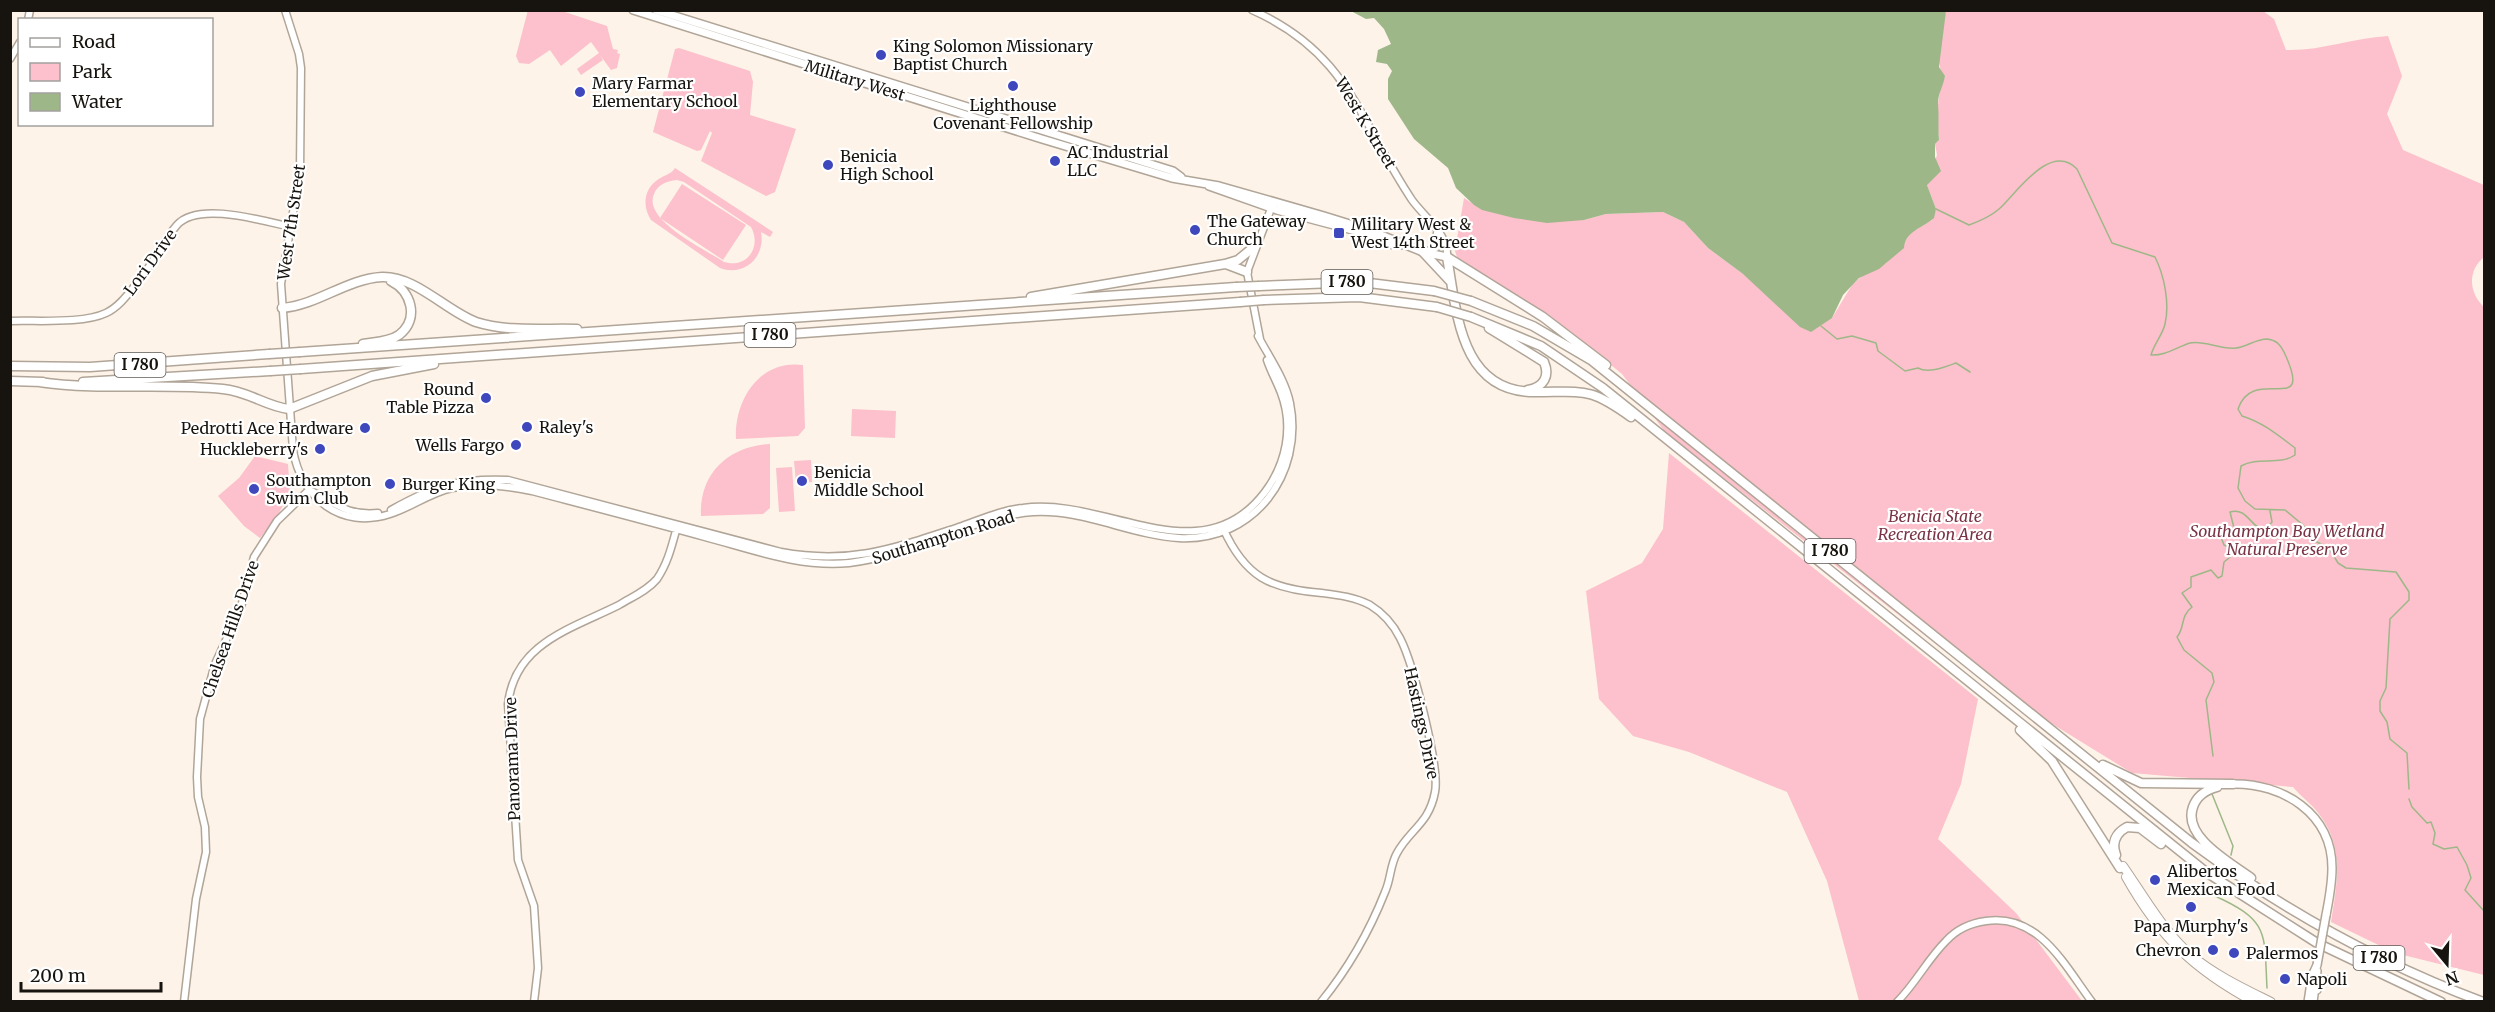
<svg xmlns="http://www.w3.org/2000/svg" width="2495" height="1012" viewBox="0 0 2495 1012" font-family="Merriweather,serif">
	<style>
		.green { fill: #fcc1cc; fill-rule: evenodd }
		.water { fill: #9eb788 }
		.lines { fill: none; stroke-linecap: round; stroke-linejoin: round }
		.stream { stroke: #9eb788; stroke-width: 1.5 }
		.tertiary-casing { stroke: #b1a598; stroke-width: 9 }
		.secondary-casing { stroke: #b1a598; stroke-width: 10 }
		.primary-casing { stroke: #b1a598; stroke-width: 10 }
		.motorway-casing { stroke: #b1a598; stroke-width: 11 }
		.tertiary { stroke: #fff; stroke-width: 6 }
		.secondary { stroke: #fff; stroke-width: 7 }
		.primary { stroke: #fff; stroke-width: 8 }
		.motorway { stroke: #fff; stroke-width: 8 }
		.secondary-bridge-casing { stroke: #b1a598; stroke-width: 10; stroke-linecap: butt }
		.motorway-bridge-casing { stroke: #b1a598; stroke-width: 11; stroke-linecap: butt }
		.secondary-bridge { stroke: #fff; stroke-width: 7 }
		.motorway-bridge { stroke: #fff; stroke-width: 8 }
		.poi-dot { fill: #3f47bc; stroke: #fff; stroke-width: 2 }
		.labels { text-anchor: middle; stroke-width: 4.5; stroke-linejoin: round; paint-order: stroke }
		.shield { fill: #fff; stroke: #5d5a56; stroke-width: 1.5 }
		.shield-label { font-size: 15px; font-weight: bold; fill: #17130e }
		.poi-label { font-size: 16px; fill: #17130e; stroke: #fff; text-anchor: start }
		.street-label { font-size: 16px; fill: #17130e; stroke: #fff }
		.park-label { font-size: 16px; font-style: italic; fill: #7a3345; stroke: #fff }
	</style>
	<rect width="100%" height="100%" fill="#fdf3e8"/>
	<!-- green -->
	<path class="green" d="M 528,10 L 562,11 L 607,26 L 613,49 L 618,50 L 617,53 L 620,54 L 617,68 L 611,70 L 600,55 L 603,60 L 581,75 L 577,69 L 599,53 L 591,42 L 561,66 L 550,50 L 529,64 L 519,63 L 516,56 Z
		M 1946,11 L 2263,11 L 2274,19 L 2286,50 C 2321,51 2353,38 2388,36 L 2402,76 L 2387,114 L 2403,150 L 2484,185 L 2484,257 C 2467,271 2469,293 2484,307 L 2484,975 L 2395,953 L 2331,922 C 2337,884 2345,847 2319,814 C 2312,804 2301,797 2293,787 L 2132,773 L 1987,684 L 1665,432 L 1622,374 L 1571,332 L 1457,257 L 1455,251 L 1464,198 L 1483,210 L 1584,220 L 1606,214 L 1663,212 L 1684,222 L 1708,248 L 1743,274 L 1832,318 L 1852,285 L 1864,274 L 1885,264 L 1901,248 L 1910,233 L 1932,220 L 1936,209 L 1927,185 L 1937,155 L 1935,144 L 1939,140 C 1937,119 1936,96 1945,77 C 1933,65 1940,26 1946,11 Z
		M 679,48 L 750,71 L 753,82 L 750,115 L 796,129 L 775,192 L 766,196 L 701,161 L 712,133 L 710,131 L 701,150 L 697,151 L 653,132 L 675,49 Z
		M 675,168 L 773,232 L 770,237 L 761,232 C 766,257 744,277 720,268 L 651,220 C 643,208 643,191 656,181 C 663,175 671,175 675,168 ZM 677,180 L 684,182 L 751,227 C 762,247 747,269 724,262 C 705,249 642,220 654,194 C 658,184 667,181 677,180 Z
		M 682,184 L 746,225 L 723,260 L 660,218 Z
		M 803,365 L 805,428 L 798,436 L 736,439 C 734,401 759,359 803,365 Z
		M 852,409 L 896,411 L 895,438 L 851,436 Z
		M 770,444 L 770,508 L 763,514 L 701,516 C 699,473 729,446 770,444 Z
		M 1669,453 L 1978,699 L 1961,784 L 1938,839 L 2016,913 L 2082,1001 L 1859,1001 L 1827,881 L 1787,792 L 1689,752 L 1633,736 L 1599,699 L 1586,591 L 1642,563 L 1663,529 Z
		M 255,456 L 288,464 L 290,492 L 278,515 L 260,538 L 244,526 L 218,496 L 239,478 Z
		M 811,460 L 812,482 L 796,483 L 794,461 Z
		M 792,467 L 795,511 L 779,512 L 776,468 Z"/>
	<!-- water -->
	<path class="water" d="M 1351,11 L 1946,11 L 1939,67 L 1945,76 C 1944,84 1938,94 1938,103 C 1939,115 1938,127 1939,140 L 1935,144 L 1935,157 L 1941,171 L 1927,185 L 1936,209 L 1934,218 C 1923,228 1905,231 1904,248 L 1879,269 L 1859,278 L 1843,295 L 1832,318 L 1811,332 L 1800,327 L 1743,274 L 1708,248 L 1684,222 L 1663,212 L 1606,214 L 1584,220 L 1547,223 L 1514,218 L 1482,210 L 1474,205 L 1456,188 L 1448,168 L 1414,139 L 1388,99 L 1388,79 L 1392,71 L 1387,64 L 1376,62 L 1378,50 L 1391,44 L 1384,29 L 1374,18 L 1366,19 Z"/>
	<g class="lines">
		<!-- stream -->
		<path class="stream" d="M 1936,209 L 1969,225 C 1980,221 1990,217 1999,209 C 2016,194 2050,141 2077,169 L 2112,243 L 2155,257 C 2164,275 2170,303 2165,324 C 2163,334 2154,344 2151,355 C 2165,356 2177,347 2190,343 C 2204,340 2221,350 2236,348 C 2246,347 2256,339 2267,339 C 2276,340 2280,344 2284,352 C 2316,420 2253,363 2238,409 L 2242,416 C 2262,422 2278,435 2295,448 L 2295,455 C 2279,466 2258,456 2241,466 L 2238,488 L 2245,501 L 2255,509 L 2285,510 L 2303,525 L 2313,540 L 2329,548 L 2338,563 L 2346,568 L 2396,572 L 2409,592 L 2409,600 L 2390,619 L 2386,688 L 2380,701 L 2380,711 L 2387,722 L 2390,739 L 2407,753 L 2409,789
			M 1821,326 L 1837,339 L 1852,336 L 1876,343 L 1878,351 L 1905,371 L 1918,368 C 1928,374 1945,367 1956,363 L 1970,372
			M 2213,756 L 2206,700 L 2214,682 L 2212,673 L 2184,650 L 2177,637 C 2185,628 2180,616 2192,607 L 2182,593 L 2191,587 L 2191,577 L 2211,570 L 2218,578 L 2222,576 L 2224,562 L 2234,554 L 2233,549 L 2224,545 L 2221,537 L 2223,533 L 2234,528 L 2230,512 C 2248,507 2250,528 2265,530 L 2272,522 L 2270,511
			M 2212,794 L 2233,846 L 2231,855
			M 2409,799 L 2412,807 L 2427,823 L 2431,822 L 2435,833 L 2433,844 L 2444,849 L 2457,847 L 2467,865 L 2471,878 L 2465,890 L 2484,911
			M 2213,890 L 2215,896 C 2270,921 2264,933 2267,988"/>
		<!-- tertiary casing -->
		<g class="tertiary-casing">
			<path id="tertiary" d="M 285,10 L 299,54 L 301,68 L 300,171 L 281,284 L 293,450 C 301,498 341,530 390,514 C 412,507 429,493 452,488 C 480,483 505,485 532,491 C 589,506 647,521 705,537 C 751,549 800,568 849,563 C 912,556 974,516 1033,512 C 1083,509 1130,535 1179,538 C 1254,542 1304,474 1290,403 C 1285,379 1269,357 1258,336
				M 1252,10 C 1349,53 1359,121 1412,200 C 1424,217 1449,234 1447,257
				M 28,20 L 30,10
				M 10,59 L 20,42
				M 1424,252 L 1436,248 L 1437,233
				M 10,321 C 37,320 83,324 106,313 C 119,307 129,293 138,282 C 153,264 162,242 177,225 C 198,201 263,221 291,227
				M 1260,339 L 1247,272 L 1272,206
				M 309,490 C 336,503 346,516 378,513
				M 391,510 C 434,486 457,478 508,480 L 781,552 C 852,565 895,548 962,526 C 982,519 1002,510 1023,508 C 1105,496 1201,577 1265,492 C 1286,464 1294,427 1281,393 C 1277,382 1271,372 1267,360
				M 1223,528 C 1245,577 1270,589 1322,593 C 1338,595 1355,597 1370,605 C 1383,613 1393,624 1400,638 C 1413,663 1440,767 1435,792 C 1429,824 1410,829 1397,853 C 1390,865 1391,879 1385,892 C 1370,930 1347,970 1321,1002
				M 184,1002 L 196,899 L 206,852 L 205,827 L 198,797 L 197,777 L 200,719 L 215,664 L 241,607 L 254,557 L 277,521 L 309,490
				M 534,1002 L 538,968 L 534,906 L 518,860 L 508,704 C 515,643 571,629 619,605 C 632,597 647,591 657,579 C 668,563 672,545 677,527
				M 1897,1002 C 1916,983 1927,960 1946,941 C 1956,930 1971,923 1986,921 C 2039,913 2065,966 2092,1002"/>
		</g>
		<!-- secondary casing -->
		<g class="secondary-casing">
			<path id="secondary" d="M 633,10 L 1042,139 L 1172,178 L 1219,186 L 1324,216 L 1366,229 L 1423,252 L 1447,257
				M 656,10 L 1173,171 L 1181,177
				M 1209,186 L 1277,210 L 1364,233 L 1393,245 L 1401,245
				M 2233,784 C 2282,783 2332,813 2332,868 C 2332,884 2329,900 2326,915
				M 2317,990 L 2319,983 L 2324,980 L 2333,980
				M 2308,1002 L 2312,976 L 2317,965
				M 2313,1002 L 2317,971"/>
		</g>
		<!-- primary casing -->
		<g class="primary-casing">
			<path id="primary" d="M 2123,866 C 2144,896 2163,931 2191,955 C 2215,975 2243,988 2271,1002
				M 2126,877 C 2160,937 2193,969 2254,1002"/>
		</g>
		<!-- motorway casing -->
		<g class="motorway-casing">
			<path id="motorway" d="M 1423,252 L 1451,282
				M 1447,257 C 1457,313 1460,393 1536,392 C 1585,392 1589,387 1631,417
				M 1447,257 L 1543,317 L 1606,365
				M 1226,264 L 1247,272
				M 1259,286 L 1361,282 L 1434,291
				M 1031,297 L 1225,264 L 1238,260 L 1255,246
				M 1264,300 L 1359,297 L 1437,307
				M 1471,301 L 1533,326 L 1591,360 L 2192,843 C 2282,909 2378,963 2483,1002
				M 282,308 C 318,305 346,279 382,277 C 416,276 446,311 476,322 C 507,332 544,328 577,329
				M 1471,317 L 1541,346 L 1603,388 L 2206,872 L 2317,943 L 2441,1002
				M 1489,328 L 1544,362 C 1550,376 1544,387 1528,390
				M 363,344 C 374,342 389,342 399,335 C 420,319 411,291 391,281
				M 300,352 L 1236,287
				M 10,366 L 90,367 L 269,354
				M 301,369 L 1240,302
				M 10,381 L 43,382
				M 39,382 C 102,391 162,383 223,389 C 248,391 267,407 289,409 L 372,376 L 434,364
				M 83,382 L 270,371
				M 2020,730 L 2052,761 L 2120,868
				M 2103,765 L 2141,783 L 2233,784
				M 2217,787 C 2206,790 2197,795 2193,807 C 2182,837 2231,863 2251,878
				M 2116,855 C 2111,842 2116,833 2127,827 L 2140,828 L 2161,844"/>
		</g>
		<!-- tertiary -->
		<use href="#tertiary" class="tertiary"/>
		<!-- secondary -->
		<use href="#secondary" class="secondary"/>
		<!-- primary -->
		<use href="#primary" class="primary"/>
		<!-- motorway -->
		<use href="#motorway" class="motorway"/>
		<!-- secondary-bridge casing -->
		<g class="secondary-bridge-casing">
			<path id="secondary-bridge" d="M 2317,965 L 2326,915"/>
		</g>
		<!-- motorway-bridge casing -->
		<g class="motorway-bridge-casing">
			<path id="motorway-bridge" d="M 1236,287 L 1259,286
				M 1434,291 L 1471,301
				M 1240,302 L 1264,300
				M 1437,307 L 1471,317
				M 269,354 L 300,352
				M 270,371 L 301,369"/>
		</g>
		<!-- secondary-bridge -->
		<use href="#secondary-bridge" class="secondary-bridge"/>
		<!-- motorway-bridge -->
		<use href="#motorway-bridge" class="motorway-bridge"/>
	</g>
	<!-- markers -->
	<g class="poi-dot">
		<circle cx="881" cy="55" r="6"/>
		<circle cx="1013" cy="86" r="6"/>
		<circle cx="580" cy="92" r="6"/>
		<circle cx="1055" cy="161" r="6"/>
		<circle cx="828" cy="165" r="6"/>
		<circle cx="1195" cy="230" r="6"/>
		<rect x="1333" y="227" width="12" height="12" rx="3"/>
		<circle cx="486" cy="398" r="6"/>
		<circle cx="527" cy="427" r="6"/>
		<circle cx="365" cy="428" r="6"/>
		<circle cx="516" cy="445" r="6"/>
		<circle cx="320" cy="449" r="6"/>
		<circle cx="802" cy="481" r="6"/>
		<circle cx="390" cy="484" r="6"/>
		<circle cx="254" cy="489" r="6"/>
		<circle cx="2155" cy="880" r="6"/>
		<circle cx="2191" cy="907" r="6"/>
		<circle cx="2213" cy="950" r="6"/>
		<circle cx="2234" cy="953" r="6"/>
		<circle cx="2285" cy="979" r="6"/>
	</g>
	<g class="labels">
		<!-- shield labels -->
		<g class="shield">
			<rect x="1321.5" y="270" width="51" height="24" rx="4.5"/>
			<rect x="744.5" y="323" width="51" height="24" rx="4.5"/>
			<rect x="114.5" y="353" width="51" height="24" rx="4.5"/>
			<rect x="1804.5" y="539" width="51" height="24" rx="4.5"/>
			<rect x="2353.5" y="946" width="51" height="24" rx="4.5"/>
		</g>
		<g class="shield-label">
			<text x="1347" y="287">I 780</text>
			<text x="770" y="340">I 780</text>
			<text x="140" y="370">I 780</text>
			<text x="1830" y="556">I 780</text>
			<text x="2379" y="963">I 780</text>
		</g>
		<!-- poi labels -->
		<g class="poi-label">
			<text x="893" y="52">King Solomon Missionary<tspan x="893" dy="18">Baptist Church</tspan></text>
			<text x="592" y="89">Mary Farmar<tspan x="592" dy="18">Elementary School</tspan></text>
			<text x="1013" y="111" text-anchor="middle">Lighthouse<tspan x="1013" dy="18">Covenant Fellowship</tspan></text>
			<text x="1067" y="158">AC Industrial<tspan x="1067" dy="18">LLC</tspan></text>
			<text x="840" y="162">Benicia<tspan x="840" dy="18">High School</tspan></text>
			<text x="1207" y="227">The Gateway<tspan x="1207" dy="18">Church</tspan></text>
			<text x="1351" y="230">Military West &amp;<tspan x="1351" dy="18">West 14th Street</tspan></text>
			<text x="474" y="395" text-anchor="end">Round<tspan x="474" dy="18">Table Pizza</tspan></text>
			<text x="539" y="433">Raley's</text>
			<text x="353" y="434" text-anchor="end">Pedrotti Ace Hardware</text>
			<text x="504" y="451" text-anchor="end">Wells Fargo</text>
			<text x="308" y="455" text-anchor="end">Huckleberry's</text>
			<text x="814" y="478">Benicia<tspan x="814" dy="18">Middle School</tspan></text>
			<text x="266" y="486">Southampton<tspan x="266" dy="18">Swim Club</tspan></text>
			<text x="402" y="490">Burger King</text>
			<text x="2167" y="877">Alibertos<tspan x="2167" dy="18">Mexican Food</tspan></text>
			<text x="2191" y="932" text-anchor="middle">Papa Murphy's</text>
			<text x="2201" y="956" text-anchor="end">Chevron</text>
			<text x="2246" y="959">Palermos</text>
			<text x="2297" y="985">Napoli</text>
		</g>
		<!-- street labels -->
		<g class="street-label">
			<text transform="translate(855 80) rotate(17)" y="6">Military West</text>
			<text transform="translate(1366 123) rotate(59)" y="6">West K Street</text>
			<text transform="translate(291 222) rotate(-82)" y="6">West 7th Street</text>
			<text transform="translate(150 262) rotate(-54)" y="6">Lori Drive</text>
			<text transform="translate(943 537) rotate(-17)" y="6">Southampton Road</text>
			<text transform="translate(230 629) rotate(-71)" y="6">Chelsea Hills Drive</text>
			<text transform="translate(1422 723) rotate(78)" y="6">Hastings Drive</text>
			<text transform="translate(512 759) rotate(-92)" y="6">Panorama Drive</text>
		</g>
		<!-- park labels -->
		<g class="park-label">
			<text x="1935" y="522">Benicia State<tspan x="1935" dy="18">Recreation Area</tspan></text>
			<text x="2287" y="537">Southampton Bay Wetland<tspan x="2287" dy="18">Natural Preserve</tspan></text>
		</g>
	</g>
	<!-- border -->
	<rect width="2495" height="1012" fill="none" stroke="#17130e" stroke-width="24"/>
	<!-- legend -->
	<rect x="18" y="18" width="195" height="108" fill="#ffffff" stroke="#a2a19f" stroke-width="1.5"/>
	<rect x="30" y="38" width="30" height="9" fill="#ffffff" stroke="#a2a19f" stroke-width="1.5"/>
	<text x="72" y="48" font-size="18" fill="#17130e">Road</text>
	<rect x="30" y="63" width="30" height="18" fill="#fcc1cc" stroke="#a2a19f" stroke-width="1.5"/>
	<text x="72" y="78" font-size="18" fill="#17130e">Park</text>
	<rect x="30" y="93" width="30" height="18" fill="#9eb788" stroke="#a2a19f" stroke-width="1.5"/>
	<text x="72" y="108" font-size="18" fill="#17130e">Water</text>
	<!-- north arrow -->
	<g transform="translate(2447 964) rotate(161)" stroke="#ffffff" stroke-width="4.5" paint-order="stroke">
	<path d="M0-4.5L10 22L0 15L-10 22Z" fill="#17130e"/>
	<text y="-9" font-size="16" font-weight="bold" text-anchor="middle" fill="#17130e">N</text>
	</g>
	<!-- scale -->
	<path d="M21 982v9h140v-9" fill="none" stroke="#17130e" stroke-width="3"/>
	<text x="30" y="982" font-size="18" fill="#17130e" stroke="#ffffff" stroke-width="4.5" paint-order="stroke">200 m</text>
</svg>
